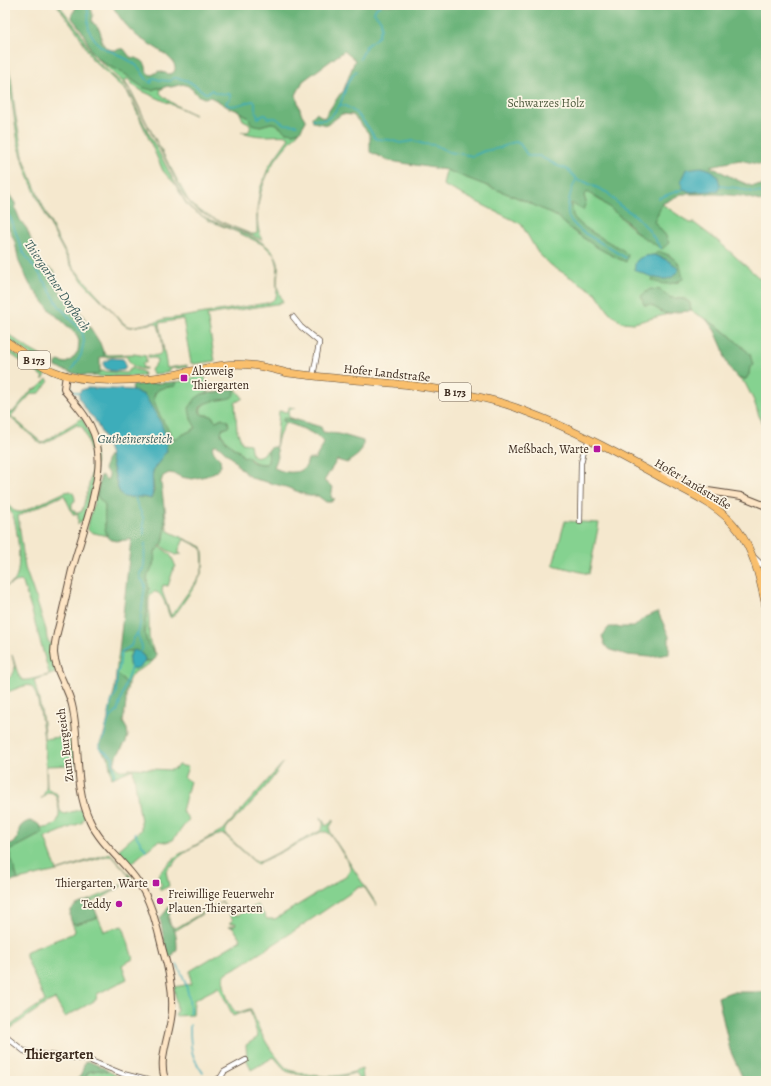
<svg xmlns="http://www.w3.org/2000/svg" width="771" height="1086" viewBox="0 0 771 1086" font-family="Alegreya,serif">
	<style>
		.green { fill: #85d290; stroke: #607e57; fill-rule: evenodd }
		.forest { fill: #6cb47a; stroke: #546f4c; fill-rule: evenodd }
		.water { fill: #3eadba; stroke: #3c6c6c }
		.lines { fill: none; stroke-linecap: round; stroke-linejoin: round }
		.stream { stroke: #3eadba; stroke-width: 1.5 }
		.street-casing { stroke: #574638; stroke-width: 6 }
		.secondary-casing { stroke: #574638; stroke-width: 8 }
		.primary-casing { stroke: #574638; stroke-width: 8 }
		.street { stroke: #fff; stroke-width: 4.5 }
		.secondary { stroke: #fde5c5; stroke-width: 6 }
		.primary { stroke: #f9bf6d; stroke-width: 7 }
		.poi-dot { fill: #b5179e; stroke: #fcf5e5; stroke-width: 1.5 }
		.labels { text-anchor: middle; stroke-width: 3.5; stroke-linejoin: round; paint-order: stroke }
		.shield { fill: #fcf5e5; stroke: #75675a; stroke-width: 1 }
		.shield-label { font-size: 11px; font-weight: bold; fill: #3b2a1e }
		.park-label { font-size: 12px; fill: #515c40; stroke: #fcf5e5 }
		.poi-label { font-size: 12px; fill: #3b2a1e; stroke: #fcf5e5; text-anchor: end }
		.street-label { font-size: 12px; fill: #3b2a1e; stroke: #fcf5e5 }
		.water-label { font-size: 13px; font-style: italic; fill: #3c5e5c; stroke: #fcf5e5 }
		.quarter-label { font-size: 14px; font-weight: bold; fill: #3b2a1e; stroke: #fcf5e5 }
	</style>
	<rect width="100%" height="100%" fill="#fcf5e5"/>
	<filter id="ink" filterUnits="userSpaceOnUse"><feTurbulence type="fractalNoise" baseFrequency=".025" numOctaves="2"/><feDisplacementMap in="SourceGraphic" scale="8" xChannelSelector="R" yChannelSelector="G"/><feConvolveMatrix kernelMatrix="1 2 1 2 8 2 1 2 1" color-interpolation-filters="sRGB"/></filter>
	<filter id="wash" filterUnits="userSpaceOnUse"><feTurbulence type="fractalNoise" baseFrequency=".012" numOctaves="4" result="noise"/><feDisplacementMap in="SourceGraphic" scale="16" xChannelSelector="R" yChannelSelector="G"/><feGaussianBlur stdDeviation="0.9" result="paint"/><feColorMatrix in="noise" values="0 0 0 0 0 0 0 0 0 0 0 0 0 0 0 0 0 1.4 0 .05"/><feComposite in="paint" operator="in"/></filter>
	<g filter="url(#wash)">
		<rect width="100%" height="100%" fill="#f5e8ce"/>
		<!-- green -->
		<path class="green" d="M 57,5 L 59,5 L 80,32 L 94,58 L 101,65 L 121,83 L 129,93 L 146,128 L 180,192 C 183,198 187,204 192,209 C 213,227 264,233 276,257 C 281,266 276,276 277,285 C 278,291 281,297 283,302 L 279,302 L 279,304 L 275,304 L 207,315 L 215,361 L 195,364 L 191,363 L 183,319 L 159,323 L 167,368 L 187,365 L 187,367 L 175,369 L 174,368 L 170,369 L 170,370 L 164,373 L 153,374 L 151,370 L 157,362 L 156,358 L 149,358 L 148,355 C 151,355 155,356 158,355 C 167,352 160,332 158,325 L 155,323 L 130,327 L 126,326 L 121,322 L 115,314 L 85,284 L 72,267 L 57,239 L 36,195 L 27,173 L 18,143 L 5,54 L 11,78 L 15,112 L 23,156 L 28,170 L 41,202 L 57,237 L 73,267 L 85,281 L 115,314 L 122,322 L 127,326 L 132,327 L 159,321 L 164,319 L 175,318 L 267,303 L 272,301 L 276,297 L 277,291 L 277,277 L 278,267 L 275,256 L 264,245 L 237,232 L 208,220 L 190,208 L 185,202 L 175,184 L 163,171 L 145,130 L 128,93 L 123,88 L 92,59 L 78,33 Z
			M 97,58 L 109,66 L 125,74 L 135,82 L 152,90 L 157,88 L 163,88 L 161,89 L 160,93 C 170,103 182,109 195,115 L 142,91 L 133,85 L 129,80 L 127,79 L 125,80 L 125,82 L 133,95 L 146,122 L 188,200 C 203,218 230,225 251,234 L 255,234 L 257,233 L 257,211 L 260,189 L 269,166 L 289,138 L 288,136 C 280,135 272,136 264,136 C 256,136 249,134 241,132 L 248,132 C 251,129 251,126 249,123 L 243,120 L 239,111 L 260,126 L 271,123 L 277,124 L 280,128 L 293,133 L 300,131 C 291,141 281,151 274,162 C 261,184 251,215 262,240 L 210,217 C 198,212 190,205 183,194 L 129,89 L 124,83 Z
			M 446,170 C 482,184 520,197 554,215 C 561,218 566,226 573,231 C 589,242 606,254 625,261 L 628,255 L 584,227 L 575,219 L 572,214 L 571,202 L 586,202 L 584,196 L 587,192 C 606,203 623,218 637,234 L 666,236 L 654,222 L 662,204 L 690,223 L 694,223 L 718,241 L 766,284 L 766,429 L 759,416 L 754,401 L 745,383 L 739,379 L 746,379 L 749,374 L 750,354 L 727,333 L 706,319 L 691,311 L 690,303 L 685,299 L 671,298 L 660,290 L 651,305 L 662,312 L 668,314 L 634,323 L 622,322 L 609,312 L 596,293 L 552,266 L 538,253 L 521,224 L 443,185 ZM 658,252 L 669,255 L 678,263 L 682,275 L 679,282 L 672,283 L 652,280 L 654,277 L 635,270 L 645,256 L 654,255 Z
			M 5,332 L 29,349 L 50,361 L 54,360 L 53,364 L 50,365 L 29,354 L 5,337 Z
			M 5,347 L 46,375 L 43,380 L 43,377 L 5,350 Z
			M 103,352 L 108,355 L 134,354 L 146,356 L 146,363 L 142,363 L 143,368 L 146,368 L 146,369 C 135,370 131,365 126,356 L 105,357 Z
			M 132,368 L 137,370 L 143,372 L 144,375 L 143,376 L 110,377 L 92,376 L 98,374 L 100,371 L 126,373 Z
			M 204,374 L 209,393 L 202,394 L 191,419 L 196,428 L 174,439 C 169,429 146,400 157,391 C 161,387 170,387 175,386 L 176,383 L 174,382 L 184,381 Z
			M 47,379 L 49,381 L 39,394 L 38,393 L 31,394 L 11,416 L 42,443 L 82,418 C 104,457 95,480 84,521 L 78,524 L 78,514 L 73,514 L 64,495 L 18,516 L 25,568 L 35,596 L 38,601 L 37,602 L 46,630 L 47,639 L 52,647 L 52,659 L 56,673 L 34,680 C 39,700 44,719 44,739 L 73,735 L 75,765 L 46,766 L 47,788 L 57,794 L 60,811 L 64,814 L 82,809 L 85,818 L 82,820 L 83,822 L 45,838 L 57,871 L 110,853 L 132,878 L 132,882 L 131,880 C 118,888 106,897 92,902 L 89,900 L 114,890 L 128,880 L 129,876 L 125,870 L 112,856 L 106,856 L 57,871 L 18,880 L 8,851 L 43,833 L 40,825 L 42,828 C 59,828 61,817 58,803 C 57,800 57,796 54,794 C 52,792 51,793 48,792 L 41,799 C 43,796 45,792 46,788 C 48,774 42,693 31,686 C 25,683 12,692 5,692 L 5,681 C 18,672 15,669 12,655 C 14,660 18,679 23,680 C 28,681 43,676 48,675 L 49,673 L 32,612 L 23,583 L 21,581 L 15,582 L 5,587 C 8,585 12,584 15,580 C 22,569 18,529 13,516 C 11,511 6,506 5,500 C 10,507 13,513 22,512 L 65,492 L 71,491 C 74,494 75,496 75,501 L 72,503 L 72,508 L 75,512 L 78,513 L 82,511 C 86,497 93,474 92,460 C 91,454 89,448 88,441 C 86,436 85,431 82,427 L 77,425 L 45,443 L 41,444 L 10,417 L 5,415 L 5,413 L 13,412 L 30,392 L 32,390 L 38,388 Z
			M 235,388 L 243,398 L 235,403 L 237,430 L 242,443 L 250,444 L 252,455 C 258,459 263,454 268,450 C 268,455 270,461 266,464 C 259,464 253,463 249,457 L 243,457 L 239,451 L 231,446 L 221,434 L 222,429 L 227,428 L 222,418 L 216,421 L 214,420 L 213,417 L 207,415 L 203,415 C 196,408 206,402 213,400 C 216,400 220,400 223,399 C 227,398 231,395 235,393 Z
			M 289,407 L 296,408 C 290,408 287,412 289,417 L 297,420 L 284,418 L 283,421 L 285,423 L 279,435 L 276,447 L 279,411 L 288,412 Z
			M 101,475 L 97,496 L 105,505 L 105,527 L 107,536 L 90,532 L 87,529 Z
			M 164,507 L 165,507 L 167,529 L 168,531 L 202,547 C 207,570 198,582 185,600 C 181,606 177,613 171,618 L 170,617 C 167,610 163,591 154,592 C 150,593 150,596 149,600 L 149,637 L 150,643 L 156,654 L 148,645 L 145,635 L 145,622 L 147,612 L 147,596 L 149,589 L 147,581 L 148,574 L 151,570 L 154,562 L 155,552 L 160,547 C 171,554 171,555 176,567 L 174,568 L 168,586 L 163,585 L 162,591 L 171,616 L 200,576 L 203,565 L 202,548 L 184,539 L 178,552 L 182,554 L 175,555 L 161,546 C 167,538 165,517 164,507 Z
			M 565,521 L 599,523 L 589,574 L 553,565 Z
			M 128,650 L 132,651 L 129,658 L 134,669 L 143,664 L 145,661 L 153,661 C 143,670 128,671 128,685 L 119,675 L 116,673 L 119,652 L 124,652 Z
			M 283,763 C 268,787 249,806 229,825 C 226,828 225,831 226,835 L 253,860 L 258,862 L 262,861 L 320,831 C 325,826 323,823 321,817 L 326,826 L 329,824 L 334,820 L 330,827 L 330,833 L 377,905 L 376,905 L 365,888 L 360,887 L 358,888 L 279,941 L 241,965 L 228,972 L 224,975 C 222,985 229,1008 237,1013 L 249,1009 L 251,1009 C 258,1028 266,1045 279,1060 C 281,1062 283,1065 285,1067 C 289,1071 297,1072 302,1073 C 327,1078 338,1078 362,1069 L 363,1081 L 361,1081 L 354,1073 C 347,1075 340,1078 333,1078 C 319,1080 303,1075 289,1072 L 286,1071 L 274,1057 L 251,1070 L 247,1060 L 246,1045 L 258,1037 L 250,1010 L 233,1016 L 219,987 L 194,1000 L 193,1015 L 175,1016 L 177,1009 L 174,987 L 191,984 L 190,971 L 241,940 L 233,927 L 229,926 L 235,925 L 236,923 L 229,923 L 233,920 L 222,901 L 175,931 C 170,925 168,922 169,914 C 169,920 169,925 175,928 L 178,927 L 222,901 L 229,913 L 232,915 L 238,915 L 257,905 L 258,906 L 267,919 L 275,919 L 347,875 C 350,871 351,869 349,864 L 333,838 L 327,832 L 321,832 L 257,864 L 225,835 C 222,834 222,834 219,835 C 211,836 182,853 177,859 C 175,861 174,863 173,865 L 170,866 L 166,871 L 169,886 L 161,890 L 159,887 L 162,885 L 158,878 L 158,876 L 162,870 L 178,855 L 224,829 L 243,808 Z
			M 115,764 L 117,768 L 120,770 L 125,770 L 133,768 L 171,770 L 176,768 L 178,765 L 188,767 L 184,778 L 190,781 L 182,811 L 189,819 L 173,840 L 167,842 L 158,841 L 129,865 L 116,852 L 141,830 L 141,822 L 133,769 L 112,778 L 110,768 L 114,766 Z
			M 98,917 L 104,931 L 122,926 L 124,929 L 133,959 L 122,965 L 127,979 L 97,994 L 96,1000 L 65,1017 L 55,999 L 48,1002 L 7,1031 L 7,1036 L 5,1034 L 5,1030 L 27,1013 L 45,1001 L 26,957 L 26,953 L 27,951 L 74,933 L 75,930 L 72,923 L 76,924 Z
			M 99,1070 L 106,1072 L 108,1071 L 117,1076 L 110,1081 L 84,1081 L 88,1072 Z"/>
		<!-- forest -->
		<path class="forest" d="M 73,5 L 90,5 C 91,9 93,13 93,17 C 93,18 92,19 92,20 C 93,25 96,24 98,27 C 104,35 98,47 112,50 C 116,51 120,48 124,49 L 130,57 C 135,58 142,59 145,64 C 148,70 144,73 152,75 L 159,71 C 162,72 165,73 168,74 C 171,74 174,73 175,70 C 178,57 145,43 137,36 C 127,27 118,16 112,5 L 766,5 L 766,166 L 740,160 L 710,166 L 737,180 L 751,186 L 766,185 L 766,201 L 764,202 L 741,196 L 716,194 L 681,194 L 662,204 L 654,222 L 666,236 L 669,243 L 662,249 L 638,234 L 627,222 L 599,199 L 587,192 L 584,196 L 586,202 L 583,210 L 571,203 C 572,207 572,211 573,215 C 578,227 611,243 623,250 L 628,255 L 626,262 L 617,258 L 598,248 L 571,229 L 556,216 L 521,199 L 446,170 L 390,161 L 370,152 L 370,135 L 361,124 L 353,115 L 342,114 L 327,125 L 313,122 L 312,117 L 316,113 L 324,118 L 340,94 L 343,92 L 355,60 L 344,51 L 303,81 L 296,95 L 301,113 L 306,121 L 300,131 L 293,133 L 285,132 L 277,124 L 271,123 L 260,126 L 252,124 L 247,116 L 239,111 L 229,108 L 218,101 L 210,97 L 204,98 L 197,95 L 193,90 L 188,86 L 183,84 L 171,87 L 167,86 L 163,88 L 157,88 L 152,90 L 144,88 L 135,82 L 125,74 L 109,66 L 97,58 L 92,52 L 82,31 L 72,18 L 72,14 L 76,8 ZM 702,167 L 711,170 L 718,177 L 717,191 L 691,192 Z
			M 5,188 L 15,203 L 16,210 L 20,220 L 27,229 L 38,259 L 42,265 L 47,268 L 51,269 L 55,272 L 58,285 L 62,296 L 81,313 L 100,343 L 105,357 L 100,357 L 100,371 L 98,374 C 85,378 68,372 56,367 L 56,363 L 58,361 L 66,363 L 72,359 L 78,351 L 79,341 L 76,334 L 50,310 L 30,285 L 19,262 L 15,242 L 5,220 Z
			M 658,251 C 667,254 678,259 681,269 C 682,273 681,274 684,278 C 675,285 662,286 652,280 L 654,277 L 662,279 L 677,267 L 665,259 L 654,255 Z
			M 650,289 L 660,290 L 671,298 L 684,299 L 690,303 L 691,311 L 676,312 L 668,314 L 662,312 L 651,305 L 644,305 L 641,296 Z
			M 706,319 L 727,333 L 750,354 L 753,365 L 750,367 L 749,374 L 746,379 L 739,379 L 730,369 L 725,359 L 723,349 L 715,331 Z
			M 174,382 L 177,384 L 175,386 C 170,387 161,387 157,391 C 146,400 169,429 174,439 L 196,428 L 191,419 L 189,408 L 196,398 L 202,394 L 209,393 L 226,391 L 235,388 C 235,391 235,395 232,397 C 227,401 197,399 200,412 C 201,416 208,415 212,416 L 214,420 L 216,421 L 222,418 L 228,421 L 229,426 L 227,428 L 222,429 L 221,434 C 224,438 226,442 230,445 C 235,450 241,451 243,457 L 247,456 C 249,457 249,459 251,461 C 255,464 261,464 266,464 C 270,461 268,455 268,450 L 272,447 L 276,447 L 277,449 L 278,457 L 274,467 C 281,473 300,475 306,466 C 307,464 307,461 308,459 L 315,459 L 322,447 L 324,442 C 318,436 307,430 298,427 C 293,424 287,424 283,421 L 283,419 L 284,418 L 297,420 L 321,427 L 323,432 L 339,434 L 363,441 C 364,453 356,456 347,463 L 337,460 L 324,481 L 333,487 L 331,498 L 335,499 L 331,502 L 326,502 L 318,496 L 309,496 L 286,487 L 251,478 L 240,468 L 232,458 L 220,447 L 216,445 L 213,445 C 211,451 216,455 220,459 L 221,466 L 217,471 L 206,476 L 192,479 L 181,477 L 175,474 L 169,473 L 163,476 L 161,482 L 164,507 L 165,531 L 163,543 L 155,552 L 154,562 L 151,570 L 148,574 L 147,581 L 149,589 L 147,596 L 147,612 L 145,622 L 145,635 L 148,645 L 156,654 L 156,658 L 153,661 L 145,661 C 142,646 129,652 119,652 L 131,539 C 125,540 117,542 112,540 C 102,537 105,513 105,505 L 97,496 L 101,475 L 107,480 L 109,476 L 109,474 L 104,470 L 106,461 L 110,455 L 118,489 L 127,497 C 135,497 143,496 151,499 L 154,491 L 152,475 L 155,466 L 160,461 L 162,455 L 144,395 L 133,390 L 132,387 L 134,385 Z
			M 658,612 L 669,636 L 669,654 L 650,657 L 627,655 L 608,649 L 605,645 L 602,636 L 609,627 L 634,627 L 645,617 Z
			M 116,673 L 119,675 L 128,685 L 126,693 L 126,703 L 123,722 L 127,729 L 128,736 L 126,742 L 116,757 L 114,766 L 110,768 L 108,756 L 105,755 L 100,748 L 100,743 L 104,735 L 108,719 L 111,703 L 115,688 Z
			M 29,821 C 38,822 41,825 43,833 L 9,851 L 18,880 L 5,883 L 5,843 L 13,844 C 24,834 12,828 29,821 Z
			M 89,900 L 92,902 L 98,917 L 76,924 L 72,923 C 65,907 78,904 89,900 Z
			M 174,905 C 173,910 168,915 168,919 C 168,925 172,926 174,930 C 177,935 177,944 177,949 L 171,958 L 168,958 L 167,956 L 160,918 L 167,910 L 168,907 Z
			M 731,992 L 766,992 L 766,1081 L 744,1081 L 730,1050 L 718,997 Z
			M 88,1061 L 104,1068 L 108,1071 L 106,1072 L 99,1070 L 88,1072 L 84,1081 L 75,1081 L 81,1075 L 85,1062 Z"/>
		<!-- water -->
		<path class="water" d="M 701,167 C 714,170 718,173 720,186 L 717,191 L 691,192 L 683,189 L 681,180 L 686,169 Z
			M 654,255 C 663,258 670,261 677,267 L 678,271 C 676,273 673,277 671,278 C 659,282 645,274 635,270 C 633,257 644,256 654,255 Z
			M 112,358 L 123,359 C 126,362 126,366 124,370 C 119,371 112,372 107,369 C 99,364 107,359 112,358 Z
			M 88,388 L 133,390 L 144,395 L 147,399 L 161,423 L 165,434 L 167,452 C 161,456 163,457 159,462 C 158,464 156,465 155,467 C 149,476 156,488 151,499 C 146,497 140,497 135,497 C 131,497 127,498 124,497 C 121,496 120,492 118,489 L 110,455 L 105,440 L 94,418 L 89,414 L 82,403 L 79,397 L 79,393 L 81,390 Z
			M 135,650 C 140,652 149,658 143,664 C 141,667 137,668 134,669 C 126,667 129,657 132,651 Z"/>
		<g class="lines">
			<!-- stream -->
			<path class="stream" d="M 86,5 C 92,17 85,21 90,32 C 93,37 97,44 102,47 C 105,49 109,51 113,52 C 121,56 130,60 137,66 C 143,71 143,78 151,83 L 152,82 L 152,79 L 154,78 L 160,80 L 170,81 L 173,78 C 186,77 196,86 205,93 L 207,93 L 212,90 L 215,93 L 230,94 L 230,99 L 226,102 L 227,105 C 236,108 244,102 253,101 L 255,102 L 255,109 L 256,111 L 258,118 L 264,115 L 266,115 L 268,118 L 276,118 L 284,124 L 297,125
				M 360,59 L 366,46 L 378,37 L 381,28 L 381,20 L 374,13 C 375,8 377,7 381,5
				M 340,105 L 348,82 L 356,71
				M 313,119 C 330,122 330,117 340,105 C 353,105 369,127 375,138 L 377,139 L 390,140 L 400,143 L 413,141 L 424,144 L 435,145 L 449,152 L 473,156 L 484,151 L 500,148 L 511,143 L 516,142 L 520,144 L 528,156 L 539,156 L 558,166 L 567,169 L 580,182 L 583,181 L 608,193 L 619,205 L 636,216 L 647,228 L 661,248
				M 576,180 C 571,189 565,209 569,218 C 572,223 577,227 581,231 L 626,258
				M 720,186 L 738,188 L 752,192 L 766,193
				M 659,198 L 683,189
				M 5,210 L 11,219 L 22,250 L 30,262 L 39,273 L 59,306 L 82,332 L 84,341 L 81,355 L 72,369
				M 70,384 L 72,391 L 79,393
				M 135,497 L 137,504 L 143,517 L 144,534
				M 138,653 L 142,650 C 143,643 138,640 138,634
				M 109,719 L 117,712 L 126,682 L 131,667
				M 114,776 L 113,758 L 110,755 L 102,750 L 100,748 L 100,744 L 105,735 L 107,725 L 109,719 L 111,703 L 116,693 L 117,672 L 119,669 L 121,652 L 131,646 L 133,640 L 139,630 L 145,585 L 140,577 L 140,573 L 143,569 L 144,566 L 145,543
				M 135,833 C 138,840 142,844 146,850
				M 177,964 C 186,981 190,995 190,1014
				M 190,1025 C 190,1035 190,1046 193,1055 C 195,1061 199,1067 203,1073"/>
		</g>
	</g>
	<g filter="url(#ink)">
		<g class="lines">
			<!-- street casing -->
			<g class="street-casing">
				<path id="street" d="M 293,317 L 301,327 L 319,342 L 319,344 L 313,376
					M 580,522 L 581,463 L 584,450 L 589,440
					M 755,558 L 766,569
					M 5,1036 L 24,1051 L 37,1054 L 86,1059 L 123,1074 L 151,1081
					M 221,1077 L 224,1072 L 246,1060
					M 215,1081 L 221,1077 L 224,1079 L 225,1081"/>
			</g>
			<!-- secondary casing -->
			<g class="secondary-casing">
				<path id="secondary" d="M 66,375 L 64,388 L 65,391 C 76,405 88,417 94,434 C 103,460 97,480 91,506 C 85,528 78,549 72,570 C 69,583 66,596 63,609 C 60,623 54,639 54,653 C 55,672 68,687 72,705 C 81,743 73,785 90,821 C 101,845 124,861 138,882 C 152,902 157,928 163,951 C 169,970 173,989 172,1009 C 172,1031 156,1060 166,1081
					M 660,477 L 663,474 L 665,474 L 708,491 L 741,496 L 766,506"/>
			</g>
			<!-- primary casing -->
			<g class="primary-casing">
				<path id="primary" d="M 5,340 C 20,351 35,363 53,371 C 77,381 104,381 130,380 C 144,379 158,378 173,375 C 198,370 224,362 250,365 C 263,366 275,370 288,373 C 297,374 305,375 314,376 C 366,382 418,383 469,395 C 489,399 509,404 527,412 C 573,429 617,453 660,477 C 687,492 720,505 738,530 C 755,553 760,580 766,607"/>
			</g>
			<!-- street -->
			<use href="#street" class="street"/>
			<!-- secondary -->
			<use href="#secondary" class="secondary"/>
			<!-- primary -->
			<use href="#primary" class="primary"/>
		</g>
	</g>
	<!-- markers -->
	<g class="poi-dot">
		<rect x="180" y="374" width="8" height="8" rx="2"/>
		<rect x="593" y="445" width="8" height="8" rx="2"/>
		<rect x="152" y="879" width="8" height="8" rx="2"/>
		<circle cx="160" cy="901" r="4"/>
		<circle cx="119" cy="904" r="4"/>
	</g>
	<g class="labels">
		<!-- shield labels -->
		<g class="shield">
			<rect x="18" y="351" width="32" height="18" rx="3"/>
			<rect x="439" y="383" width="32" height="18" rx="3"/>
		</g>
		<g class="shield-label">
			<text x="34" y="364">B 173</text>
			<text x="455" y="396">B 173</text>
		</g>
		<!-- park labels -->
		<g class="park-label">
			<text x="546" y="107">Schwarzes Holz</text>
		</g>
		<!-- poi labels -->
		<g class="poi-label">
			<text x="192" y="375" text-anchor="start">Abzweig<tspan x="192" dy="14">Thiergarten</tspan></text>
			<text x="589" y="453">Meßbach, Warte</text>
			<text x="148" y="887">Thiergarten, Warte</text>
			<text x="168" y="898" text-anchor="start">Freiwillige Feuerwehr<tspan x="168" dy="14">Plauen-Thiergarten</tspan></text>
			<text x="111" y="908">Teddy</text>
		</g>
		<!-- street labels -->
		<g class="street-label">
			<text transform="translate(387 373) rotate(6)" y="4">Hofer Landstraße</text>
			<text transform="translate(693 484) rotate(31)" y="4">Hofer Landstraße</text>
			<text transform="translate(65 745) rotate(-97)" y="4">Zum Burgteich</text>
		</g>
		<!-- water labels -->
		<g class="water-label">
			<text transform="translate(58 285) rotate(56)" y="5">Thiergartner Dorfbach</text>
			<text x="135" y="443">Gutheinersteich</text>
		</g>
		<!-- quarter labels -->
		<g class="quarter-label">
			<text x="59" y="1059">Thiergarten</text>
		</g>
	</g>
	<!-- margin -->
	<rect width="771" height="1086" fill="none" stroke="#fcf5e5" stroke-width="20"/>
</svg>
